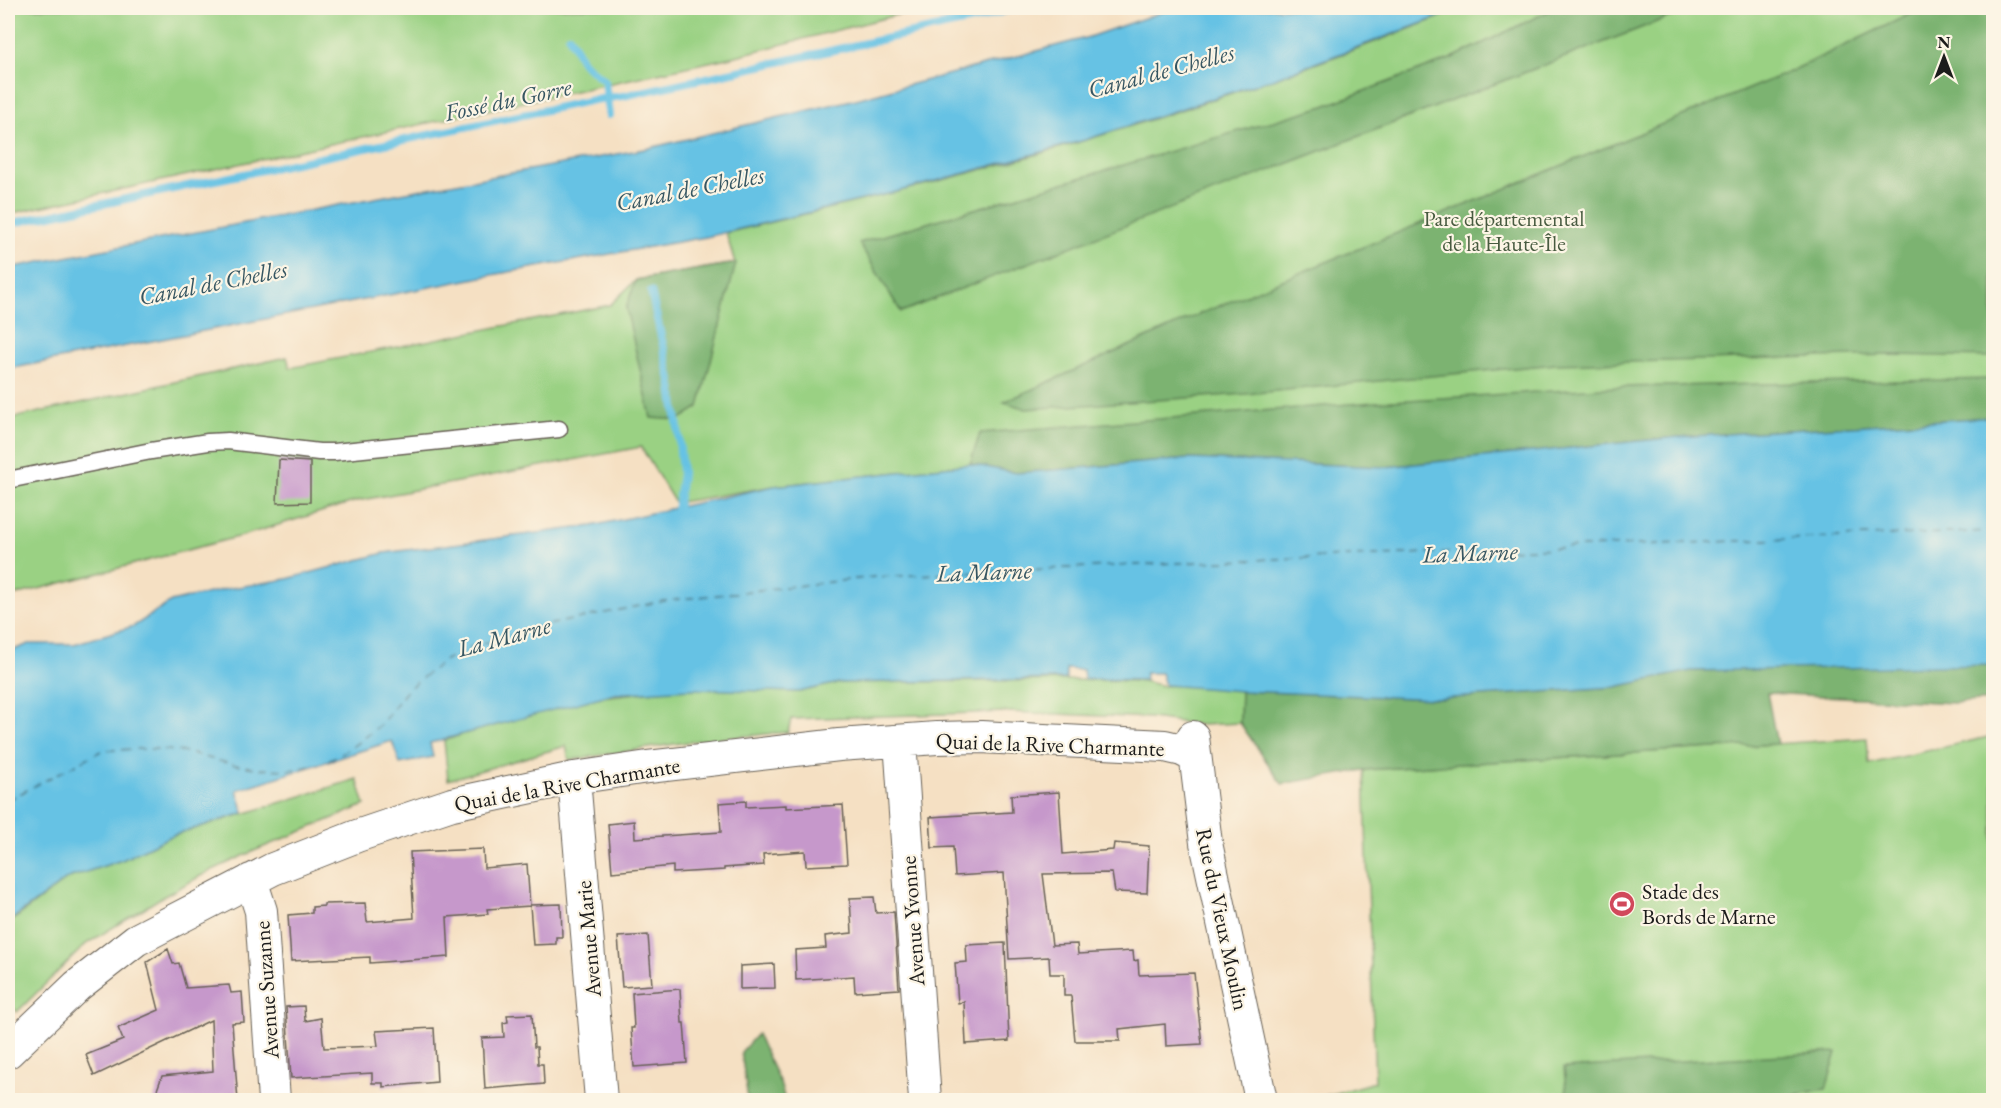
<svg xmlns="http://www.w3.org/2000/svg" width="2001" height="1108" viewBox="0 0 2001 1108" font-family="'EB Garamond',serif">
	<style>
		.green { fill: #9ad183; stroke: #5b7650; stroke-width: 1.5 }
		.forest { fill: #7bb371; stroke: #4c6846; stroke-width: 1.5 }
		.water { fill: #66c2e4; stroke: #416f80; stroke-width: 1.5 }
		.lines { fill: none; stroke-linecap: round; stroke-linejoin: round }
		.stream { stroke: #66c2e4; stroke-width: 8 }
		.ferry { stroke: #365662; stroke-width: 1.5; stroke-dasharray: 8 6; stroke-linecap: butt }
		.building { fill: #c698cb }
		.lane-casing { stroke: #686156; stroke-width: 19 }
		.street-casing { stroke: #686156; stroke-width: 34 }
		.lane { stroke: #fff; stroke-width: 16 }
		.street { stroke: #fff; stroke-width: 32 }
		.labels { text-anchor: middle; stroke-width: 4.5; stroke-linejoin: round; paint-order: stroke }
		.park-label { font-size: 22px; fill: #485b40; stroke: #fcf5e5 }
		.street-label { font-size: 22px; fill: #1c1c1c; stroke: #fcf5e5 }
		.poi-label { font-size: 22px; fill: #1c1c1c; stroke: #fcf5e5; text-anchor: start }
		.water-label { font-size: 24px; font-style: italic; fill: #365662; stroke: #fcf5e5 }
	</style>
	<rect width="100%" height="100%" fill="#fcf5e5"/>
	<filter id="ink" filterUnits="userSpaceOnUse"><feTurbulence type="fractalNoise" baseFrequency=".0167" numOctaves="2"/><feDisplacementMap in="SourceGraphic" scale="12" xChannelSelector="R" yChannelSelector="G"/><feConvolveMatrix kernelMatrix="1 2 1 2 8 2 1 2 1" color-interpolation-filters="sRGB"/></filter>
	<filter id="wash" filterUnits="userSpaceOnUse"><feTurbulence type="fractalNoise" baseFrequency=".008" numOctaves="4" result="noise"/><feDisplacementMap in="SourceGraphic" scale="24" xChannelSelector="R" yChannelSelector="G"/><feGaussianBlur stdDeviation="1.35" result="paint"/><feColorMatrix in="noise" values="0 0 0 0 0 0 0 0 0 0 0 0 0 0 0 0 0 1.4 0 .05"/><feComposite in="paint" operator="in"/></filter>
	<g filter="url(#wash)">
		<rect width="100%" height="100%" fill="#f5e0c3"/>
		<!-- green -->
		<path class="green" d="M 8,8 L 924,8 L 732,57 L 8,214 Z
			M 1463,8 L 1993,8 L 1993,417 L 1679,437 L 1385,467 L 1189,459 L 1016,473 L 970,464 L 774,486 L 675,503 L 641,447 L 357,501 L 245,535 L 8,597 L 8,419 L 287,357 L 290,368 L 610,305 L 636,280 L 735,263 L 726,233 C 847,204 968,176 1086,140 C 1213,101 1340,57 1463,8 Z
			M 1086,680 L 1143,681 L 1164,686 L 1201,683 L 1241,691 L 1240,723 L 1202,725 L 1151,718 L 1007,712 L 791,719 L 788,732 L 701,740 L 569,760 L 566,746 L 448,780 L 444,741 L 521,713 L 591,698 L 684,688 L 799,692 L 838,683 Z
			M 1993,736 L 1993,1100 L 1311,1100 L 1375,1082 L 1364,770 L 1867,738 L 1869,764 Z
			M 357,779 L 365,805 L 254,851 L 206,873 L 159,899 L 86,944 L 17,1012 L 8,1002 L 8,924 L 68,878 L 122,860 L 171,836 Z"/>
		<!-- forest -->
		<path class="forest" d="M 1555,8 L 1693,8 L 901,312 L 859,243 L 1324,106 L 1450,59 Z
			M 1923,8 L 1993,8 L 1993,357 L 1890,355 L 1556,364 L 1246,394 L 1026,409 L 1004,402 L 1202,313 L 1787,73 Z
			M 736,263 L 699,407 L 679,420 L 651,418 L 626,308 L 636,280 Z
			M 1993,379 L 1993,417 L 1679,437 L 1385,467 L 1189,459 L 1016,473 L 970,464 L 980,433 L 1375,402 L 1618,387 Z
			M 1919,665 L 1993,665 L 1993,700 L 1953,703 L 1767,693 L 1777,744 L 1364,770 L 1282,784 L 1240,723 L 1241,691 L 1437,699 L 1615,687 L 1690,671 Z
			M 757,1034 L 780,1083 L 785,1100 L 748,1100 L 741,1052 Z
			M 1837,1052 L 1826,1089 L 1763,1100 L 1567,1100 L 1564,1068 Z"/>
		<!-- water -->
		<path class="water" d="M 1174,8 L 1463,8 L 1272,79 L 1085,140 L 896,192 L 706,237 L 492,275 L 8,369 L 8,268 L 401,193 L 645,149 L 856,99 L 1089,37 Z
			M 1993,417 L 1993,665 L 1691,671 L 1615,687 L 1437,699 L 1241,691 L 1165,685 L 1161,673 L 1145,673 L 1145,680 L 1084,679 L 1083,670 L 1066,669 L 1066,679 L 838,683 L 799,692 L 690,689 L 612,694 L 430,743 L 433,757 L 400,764 L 392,741 L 237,790 L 244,813 L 171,836 L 122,860 L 68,878 L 8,922 L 8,652 L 29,644 L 74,644 L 134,626 L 171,602 L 226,589 L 287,579 L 384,553 L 592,526 L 774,486 L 970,464 L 1016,473 L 1189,459 L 1385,467 L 1679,437 Z"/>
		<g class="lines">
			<!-- stream -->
			<path class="stream" d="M 569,36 L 583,63 L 605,81 L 609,115
				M 8,224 L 593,100 L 623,96 L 976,19 L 1015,8
				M 651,292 L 671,380 L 678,428 L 682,473 L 676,519"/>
			<!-- ferry -->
			<path class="ferry" d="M 8,800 L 101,751 L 132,749 L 159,749 L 185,752 L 235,765 L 262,769 L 290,770 L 319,764 L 343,753 L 363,739 L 381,724 L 408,689 L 445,660 L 473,646 L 552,624 L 663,601 L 874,577 L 1199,562 L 1994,531"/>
		</g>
		<g id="blocks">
			<!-- building -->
			<path class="building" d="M 279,460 L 310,462 L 310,502 L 277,503 Z
				M 1059,792 L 1063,854 L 1113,850 L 1114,843 L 1149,846 L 1147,893 L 1115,892 L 1112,873 L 1043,874 L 1052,945 L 1077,944 L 1078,954 L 1133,951 L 1134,961 L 1138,960 L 1139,975 L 1194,973 L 1202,1044 L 1166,1046 L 1165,1024 L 1119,1029 L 1120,1041 L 1075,1041 L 1071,996 L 1064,996 L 1064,974 L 1050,974 L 1049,957 L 1009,959 L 1004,873 L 955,876 L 953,847 L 932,848 L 930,817 L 1012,812 L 1011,795 Z
				M 746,801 L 746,807 L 786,805 L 786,808 L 843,805 L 847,864 L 806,866 L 805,851 L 763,854 L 764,865 L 724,868 L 724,870 L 673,873 L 673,866 L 612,872 L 608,824 L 634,821 L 635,838 L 721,832 L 719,803 Z
				M 483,849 L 484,868 L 527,864 L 530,906 L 487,909 L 488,914 L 447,917 L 449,957 L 370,963 L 370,957 L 291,961 L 288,915 L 312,913 L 312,907 L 324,906 L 324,904 L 365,903 L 367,922 L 414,918 L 410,852 Z
				M 874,897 L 876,913 L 894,912 L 899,989 L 855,992 L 854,976 L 796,980 L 795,950 L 826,948 L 825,936 L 852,933 L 850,898 Z
				M 561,904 L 562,937 L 556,937 L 556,944 L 533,945 L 530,905 Z
				M 648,935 L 652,985 L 622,987 L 618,937 Z
				M 1005,943 L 1009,1041 L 966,1044 L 964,1002 L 958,1003 L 955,963 L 967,962 L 966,945 Z
				M 168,949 L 173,964 L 179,963 L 186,988 L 229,985 L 231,993 L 242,992 L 244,1022 L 232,1023 L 238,1101 L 153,1101 L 162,1076 L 213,1071 L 211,1020 L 94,1076 L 86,1055 L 123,1040 L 118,1028 L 159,1010 L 147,962 Z
				M 774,964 L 775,988 L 740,989 L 740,966 Z
				M 680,989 L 682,1023 L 684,1023 L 687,1063 L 634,1067 L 631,1028 L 634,1028 L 632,993 Z
				M 304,1006 L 305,1021 L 321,1018 L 324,1048 L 378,1046 L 376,1031 L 434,1028 L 437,1082 L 383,1087 L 383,1083 L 372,1083 L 372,1073 L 291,1078 L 286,1007 Z
				M 532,1014 L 534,1047 L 537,1047 L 538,1064 L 543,1064 L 544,1084 L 485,1089 L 482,1038 L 504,1037 L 503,1023 L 508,1022 L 507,1015 Z"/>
		</g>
	</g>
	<g filter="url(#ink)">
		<use href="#blocks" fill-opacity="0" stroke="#686156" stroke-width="1.5"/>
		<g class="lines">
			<!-- lane casing -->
			<g class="lane-casing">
				<path id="lane" d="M 8,480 L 151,451 L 208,442 L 228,441 L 319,452 L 334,452 L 559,429"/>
			</g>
			<!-- street casing -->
			<g class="street-casing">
				<path id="street" d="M 1193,737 L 1206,843 L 1261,1100
					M 900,741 L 925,1100
					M 574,778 L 601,1100
					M 251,880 L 261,911 L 274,1100
					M 8,1052 L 77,986 L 136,940 L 273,869 L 357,836 L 452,804 L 574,778 L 648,767 L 839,745 L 937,738 L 981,737 L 1165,746 L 1182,750 L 1194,756"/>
			</g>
			<!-- lane -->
			<use href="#lane" class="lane"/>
			<!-- street -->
			<use href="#street" class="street"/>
		</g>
	</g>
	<!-- icons -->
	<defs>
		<g id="stadium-disc" transform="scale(1.35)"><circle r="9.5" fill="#d1495b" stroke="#fcf5e5"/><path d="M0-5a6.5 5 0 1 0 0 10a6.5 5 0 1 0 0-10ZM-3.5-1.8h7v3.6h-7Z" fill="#fff"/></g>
	</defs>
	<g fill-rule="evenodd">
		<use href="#stadium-disc" x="1622" y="904"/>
	</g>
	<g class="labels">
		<!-- park labels -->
		<g class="park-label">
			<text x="1504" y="226">Parc départemental<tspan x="1504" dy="25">de la Haute-Île</tspan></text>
		</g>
		<!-- street labels -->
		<g class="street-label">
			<text transform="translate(1050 744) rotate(2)" y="8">Quai de la Rive Charmante</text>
			<text transform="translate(567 784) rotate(-10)" y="8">Quai de la Rive Charmante</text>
			<text transform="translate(1223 919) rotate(78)" y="8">Rue du Vieux Moulin</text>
			<text transform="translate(912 921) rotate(-94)" y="8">Avenue Yvonne</text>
			<text transform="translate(588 939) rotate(-95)" y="8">Avenue Marie</text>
			<text transform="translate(266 990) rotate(-94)" y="8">Avenue Suzanne</text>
		</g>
		<!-- poi labels -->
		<g class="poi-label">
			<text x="1642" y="899">Stade des<tspan x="1642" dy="25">Bords de Marne</tspan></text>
		</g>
		<!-- water labels -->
		<g class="water-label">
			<text transform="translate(1161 71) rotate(-15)" y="8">Canal de Chelles</text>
			<text transform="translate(508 100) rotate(-12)" y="8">Fossé du Gorre</text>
			<text transform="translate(690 189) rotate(-11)" y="8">Canal de Chelles</text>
			<text transform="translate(213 283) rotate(-11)" y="8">Canal de Chelles</text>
			<text transform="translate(1470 553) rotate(-2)" y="8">La Marne</text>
			<text transform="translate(984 572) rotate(-2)" y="8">La Marne</text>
			<text transform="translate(504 637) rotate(-15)" y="8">La Marne</text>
		</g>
	</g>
	<!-- margin -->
	<rect width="2001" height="1108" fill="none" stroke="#fcf5e5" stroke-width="30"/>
	<!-- north arrow -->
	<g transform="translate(1944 57)" stroke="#fcf5e5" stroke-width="4.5" paint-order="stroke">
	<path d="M0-4.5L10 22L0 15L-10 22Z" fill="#1c1c1c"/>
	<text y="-9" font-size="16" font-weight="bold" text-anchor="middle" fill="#1c1c1c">N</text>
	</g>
</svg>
